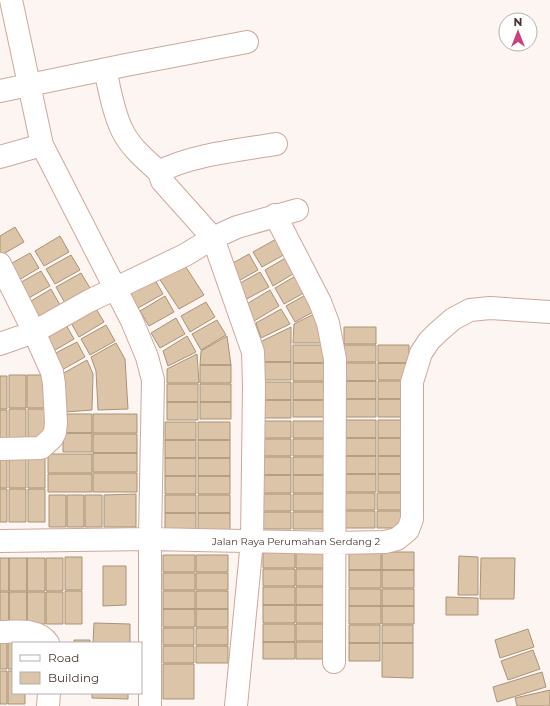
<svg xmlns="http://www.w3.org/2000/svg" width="550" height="706" viewBox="0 0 550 706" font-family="Montserrat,sans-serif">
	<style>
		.building { fill: #dbc4a7; stroke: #a99377 }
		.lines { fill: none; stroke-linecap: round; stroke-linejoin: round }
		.minor-casing { stroke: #cca89b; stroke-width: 24 }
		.minor { stroke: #fff; stroke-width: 22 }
		.labels { text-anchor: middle; stroke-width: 3; stroke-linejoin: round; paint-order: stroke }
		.street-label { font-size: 10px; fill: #473732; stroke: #fff }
	</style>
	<rect width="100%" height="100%" fill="#fdf5f2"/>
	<!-- building -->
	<path class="building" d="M 15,227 L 24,242 L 0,256 L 0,236 Z
		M 60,236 L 69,252 L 44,266 L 35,251 Z
		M 278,238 L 287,253 L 262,267 L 253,252 Z
		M 30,253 L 39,268 L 14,283 L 5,267 Z
		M 249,254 L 258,270 L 233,284 L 224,268 Z
		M 71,255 L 80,270 L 55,284 L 46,269 Z
		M 289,256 L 298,271 L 273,286 L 265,270 Z
		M 182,261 L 204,295 L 179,309 L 157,275 Z
		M 41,271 L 50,286 L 25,300 L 16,285 Z
		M 260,272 L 269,287 L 243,301 L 235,286 Z
		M 81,273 L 90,288 L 65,303 L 56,287 Z
		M 299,274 L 309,290 L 284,304 L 275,288 Z
		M 154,278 L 163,294 L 138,308 L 129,292 Z
		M 51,289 L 60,305 L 36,319 L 26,304 Z
		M 270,290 L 279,306 L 254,321 L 245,305 Z
		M 311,292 L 320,308 L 295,322 L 286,306 Z
		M 165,296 L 174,312 L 149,326 L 140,311 Z
		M 206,302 L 215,317 L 190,332 L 181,316 Z
		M 95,307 L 104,322 L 79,337 L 70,321 Z
		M 281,309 L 290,324 L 261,338 L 256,323 Z
		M 320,311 L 325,343 L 293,343 L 294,324 Z
		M 176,318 L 185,334 L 160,348 L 151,333 Z
		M 217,320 L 226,335 L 201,350 L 192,334 Z
		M 65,323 L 74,339 L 50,353 L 40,337 Z
		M 106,325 L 115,341 L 90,355 L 81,339 Z
		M 291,327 L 291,362 L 260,362 L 260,342 Z
		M 344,327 L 376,327 L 376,344 L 344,344 Z
		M 187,336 L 196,352 L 168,366 L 163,351 Z
		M 227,336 L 231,365 L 200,365 L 201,351 Z
		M 77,342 L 85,357 L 60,371 L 52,355 Z
		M 116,343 L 125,359 L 128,409 L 98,410 L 96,371 L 91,357 Z
		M 293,345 L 325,345 L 325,363 L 293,363 Z
		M 344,345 L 376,345 L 376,362 L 344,362 Z
		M 378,345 L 409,345 L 409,363 L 378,363 Z
		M 197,354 L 199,383 L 167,383 L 167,369 Z
		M 87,360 L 93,374 L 92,410 L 65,412 L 62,374 Z
		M 260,362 L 291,362 L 291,380 L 260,380 Z
		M 293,363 L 325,363 L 325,381 L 293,381 Z
		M 344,363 L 376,363 L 376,381 L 344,381 Z
		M 378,363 L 409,363 L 409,380 L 378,380 Z
		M 200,365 L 231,365 L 231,383 L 200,383 Z
		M 9,375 L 26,375 L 26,408 L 9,408 Z
		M 27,375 L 45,375 L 45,408 L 27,408 Z
		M 0,376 L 7,376 L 7,409 L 0,409 Z
		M 344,381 L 376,381 L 376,399 L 344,399 Z
		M 378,381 L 409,381 L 409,399 L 378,399 Z
		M 260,382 L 291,382 L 291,400 L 260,400 Z
		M 293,382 L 325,382 L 325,400 L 293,400 Z
		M 167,384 L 198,384 L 198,402 L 167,402 Z
		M 200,384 L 231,384 L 231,402 L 200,402 Z
		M 344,399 L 376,399 L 376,417 L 344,417 Z
		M 378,399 L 409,399 L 409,417 L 378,417 Z
		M 260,400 L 291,400 L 291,418 L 260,418 Z
		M 293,400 L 325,400 L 325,417 L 293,417 Z
		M 167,402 L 198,402 L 198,420 L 167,420 Z
		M 200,402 L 231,402 L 231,419 L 200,419 Z
		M 9,409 L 26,409 L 26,442 L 9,442 Z
		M 28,409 L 45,409 L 45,442 L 28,442 Z
		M 0,410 L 7,410 L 7,442 L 0,442 Z
		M 63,414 L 92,414 L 92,433 L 63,433 Z
		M 93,414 L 137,414 L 137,433 L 93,433 Z
		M 344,420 L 376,420 L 376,438 L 344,438 Z
		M 378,420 L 409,420 L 409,438 L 378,438 Z
		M 259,421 L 291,421 L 291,438 L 259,438 Z
		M 293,421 L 324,421 L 324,438 L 293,438 Z
		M 165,422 L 196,422 L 196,440 L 165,440 Z
		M 198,422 L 230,422 L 230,440 L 198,440 Z
		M 63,433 L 92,433 L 92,452 L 63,452 Z
		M 93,434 L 137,434 L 137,453 L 93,453 Z
		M 344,438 L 376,438 L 376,456 L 344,456 Z
		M 378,438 L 409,438 L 409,456 L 378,456 Z
		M 259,439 L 291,439 L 291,456 L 259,456 Z
		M 293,439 L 324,439 L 324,456 L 293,456 Z
		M 165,440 L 196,440 L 196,458 L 165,458 Z
		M 198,440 L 230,440 L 230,458 L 198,458 Z
		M 93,453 L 137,453 L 137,472 L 93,472 Z
		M 48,454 L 92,454 L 92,473 L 48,473 Z
		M 9,455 L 26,455 L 26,488 L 9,488 Z
		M 28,455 L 45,455 L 45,488 L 28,488 Z
		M 0,456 L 7,456 L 7,488 L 0,488 Z
		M 344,456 L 376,456 L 376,474 L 344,474 Z
		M 378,456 L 409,456 L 409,474 L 378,474 Z
		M 259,457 L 291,457 L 291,475 L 259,475 Z
		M 293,457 L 324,457 L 324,475 L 293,475 Z
		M 165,458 L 196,458 L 196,476 L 165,476 Z
		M 198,458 L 230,458 L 230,476 L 198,476 Z
		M 93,473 L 137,473 L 137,492 L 93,492 Z
		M 48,474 L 92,474 L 92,492 L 48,492 Z
		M 344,474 L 376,474 L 376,492 L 344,492 Z
		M 378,474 L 409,474 L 409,492 L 378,492 Z
		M 259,475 L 291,475 L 291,493 L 259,493 Z
		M 293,475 L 324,475 L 324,493 L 293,493 Z
		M 165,476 L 196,476 L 196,494 L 165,494 Z
		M 198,476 L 230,476 L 230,494 L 198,494 Z
		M 0,489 L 7,489 L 7,522 L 0,522 Z
		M 9,489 L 26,489 L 26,522 L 9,522 Z
		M 28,489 L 45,489 L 45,522 L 28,522 Z
		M 344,493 L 375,493 L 375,510 L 344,510 Z
		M 377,493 L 409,493 L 409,510 L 377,510 Z
		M 136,494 L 136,527 L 104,527 L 104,495 Z
		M 259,494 L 291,494 L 291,511 L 259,511 Z
		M 293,494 L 324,494 L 324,511 L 293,511 Z
		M 49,495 L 66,495 L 66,527 L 49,527 Z
		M 67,495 L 84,495 L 84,527 L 67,527 Z
		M 85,495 L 102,495 L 102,527 L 85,527 Z
		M 165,495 L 196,495 L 196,513 L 165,513 Z
		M 198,495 L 230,495 L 230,513 L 198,513 Z
		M 344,511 L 375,511 L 375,528 L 344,528 Z
		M 377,511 L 409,511 L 409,528 L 377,528 Z
		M 259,512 L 291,512 L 291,529 L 259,529 Z
		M 293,512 L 324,512 L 324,529 L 293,529 Z
		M 165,513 L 196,513 L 196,531 L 165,531 Z
		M 198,513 L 230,513 L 230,531 L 198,531 Z
		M 263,551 L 295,551 L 295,568 L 263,568 Z
		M 296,551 L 328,551 L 328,568 L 296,568 Z
		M 349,552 L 381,552 L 381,570 L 349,570 Z
		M 382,552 L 414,552 L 414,570 L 382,570 Z
		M 163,555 L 195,555 L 195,572 L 163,572 Z
		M 196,555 L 228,555 L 228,572 L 196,572 Z
		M 459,556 L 478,557 L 478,595 L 458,595 Z
		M 65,557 L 82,557 L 82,590 L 65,590 Z
		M 0,558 L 9,558 L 9,591 L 0,591 Z
		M 9,558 L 27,558 L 27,591 L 9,591 Z
		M 27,558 L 45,558 L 45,591 L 27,591 Z
		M 46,558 L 63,558 L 63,591 L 46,591 Z
		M 481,558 L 515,558 L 514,599 L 480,599 Z
		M 103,566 L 126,566 L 126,605 L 103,606 Z
		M 263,569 L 295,569 L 295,586 L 263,586 Z
		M 296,569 L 328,569 L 328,586 L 296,586 Z
		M 349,570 L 381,570 L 381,588 L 349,588 Z
		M 382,570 L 414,570 L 414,588 L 382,588 Z
		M 163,573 L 195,573 L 195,590 L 163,590 Z
		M 196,573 L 228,573 L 228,590 L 196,590 Z
		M 263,587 L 295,587 L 295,605 L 263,605 Z
		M 296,587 L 328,587 L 328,605 L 296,605 Z
		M 349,589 L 381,589 L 381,606 L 349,606 Z
		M 382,589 L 414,589 L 414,606 L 382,606 Z
		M 65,591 L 82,591 L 82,624 L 65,624 Z
		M 163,591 L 195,591 L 195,609 L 163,609 Z
		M 196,591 L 228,591 L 228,609 L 196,609 Z
		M 0,592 L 9,592 L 9,624 L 0,624 Z
		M 9,592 L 27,592 L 27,624 L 9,624 Z
		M 27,592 L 45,592 L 45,624 L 27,624 Z
		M 46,592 L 63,592 L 63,624 L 46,624 Z
		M 446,597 L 478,598 L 478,615 L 446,615 Z
		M 263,605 L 295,605 L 295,623 L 263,623 Z
		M 296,605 L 328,605 L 328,623 L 296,623 Z
		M 349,606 L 381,606 L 381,624 L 349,624 Z
		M 382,606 L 414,606 L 414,624 L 382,624 Z
		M 163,609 L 195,609 L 195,627 L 163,627 Z
		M 196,609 L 228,609 L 228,627 L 196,627 Z
		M 94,623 L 130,624 L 130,643 L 93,643 Z
		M 263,624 L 295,624 L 295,642 L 263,642 Z
		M 296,624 L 328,624 L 328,641 L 296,641 Z
		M 349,625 L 380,625 L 380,643 L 349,643 Z
		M 382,625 L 413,625 L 413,643 L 382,643 Z
		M 163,628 L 194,628 L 194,645 L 163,645 Z
		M 196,628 L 228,628 L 228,645 L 196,645 Z
		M 528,629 L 534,647 L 500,658 L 495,640 Z
		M 0,636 L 7,636 L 7,669 L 0,669 Z
		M 8,636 L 26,636 L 26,643 L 13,643 L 13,669 L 8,669 Z
		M 74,640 L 90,640 L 90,643 L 74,643 Z
		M 263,642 L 295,642 L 295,659 L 263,659 Z
		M 296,642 L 328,642 L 328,659 L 296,659 Z
		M 349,643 L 380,643 L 380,661 L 349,661 Z
		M 382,643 L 413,643 L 413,678 L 382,677 Z
		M 163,646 L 194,646 L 194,663 L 163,663 Z
		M 196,646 L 228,646 L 228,663 L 196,663 Z
		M 533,650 L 540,669 L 508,680 L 501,661 Z
		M 163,664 L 194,664 L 194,699 L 163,699 Z
		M 0,671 L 7,671 L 7,704 L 0,704 Z
		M 8,671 L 13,671 L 13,693 L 25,693 L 25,704 L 8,704 Z
		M 542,672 L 546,687 L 497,702 L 493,687 Z
		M 550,690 L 550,706 L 517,706 L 515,698 Z
		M 92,693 L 128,693 L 128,699 L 92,698 Z"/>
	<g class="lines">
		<!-- minor casing -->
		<g class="minor-casing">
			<path id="minor" d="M 11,0 L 42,145 L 132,321 L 147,357 L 153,380 L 150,539 L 150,706
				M 105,70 C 110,90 113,112 122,130 C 130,147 146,160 159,172
				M 0,91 L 126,65 L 247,42
				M 0,157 L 42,145
				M 275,215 L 320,302 L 328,323 L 335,359 L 334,662
				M 0,264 L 34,332 L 52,372 L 54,384 L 56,423 L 55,432 L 52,438 L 41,448 L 0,449
				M 0,344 L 34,332 L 89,301 L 185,255 L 213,238 L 237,227 L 297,210
				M 0,541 L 150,539 L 334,543 L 385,542 L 397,539 L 408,530 L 412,519 L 412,382 L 421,353 L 429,341 L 438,332 L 453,319 L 470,310 L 490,308 L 550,312
				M 0,632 C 16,632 38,628 48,643
				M 48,706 L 49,693
				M 236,706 L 252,541 L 254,387 L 253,352 L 213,238 L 162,181 L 159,172 C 189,155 241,150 276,144"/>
		</g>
		<!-- minor -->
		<use href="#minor" class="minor"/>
	</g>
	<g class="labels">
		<!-- street labels -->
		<g class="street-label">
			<text x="296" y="545">Jalan Raya Perumahan Serdang 2</text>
		</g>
	</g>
	<!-- legend -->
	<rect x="12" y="642" width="130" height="52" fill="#ffffff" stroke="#b5afad"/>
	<rect x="20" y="655" width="20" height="6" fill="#ffffff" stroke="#b5afad"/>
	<text x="48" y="662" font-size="12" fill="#473732">Road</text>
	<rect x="20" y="672" width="20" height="12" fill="#dbc4a7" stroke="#b5afad"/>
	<text x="48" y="682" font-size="12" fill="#473732">Building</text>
	<!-- north arrow -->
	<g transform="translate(518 32)"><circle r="19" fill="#ffffff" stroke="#b5afad"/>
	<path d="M0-3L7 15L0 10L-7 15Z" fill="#c94280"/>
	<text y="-6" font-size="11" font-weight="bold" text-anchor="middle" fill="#473732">N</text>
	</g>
</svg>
